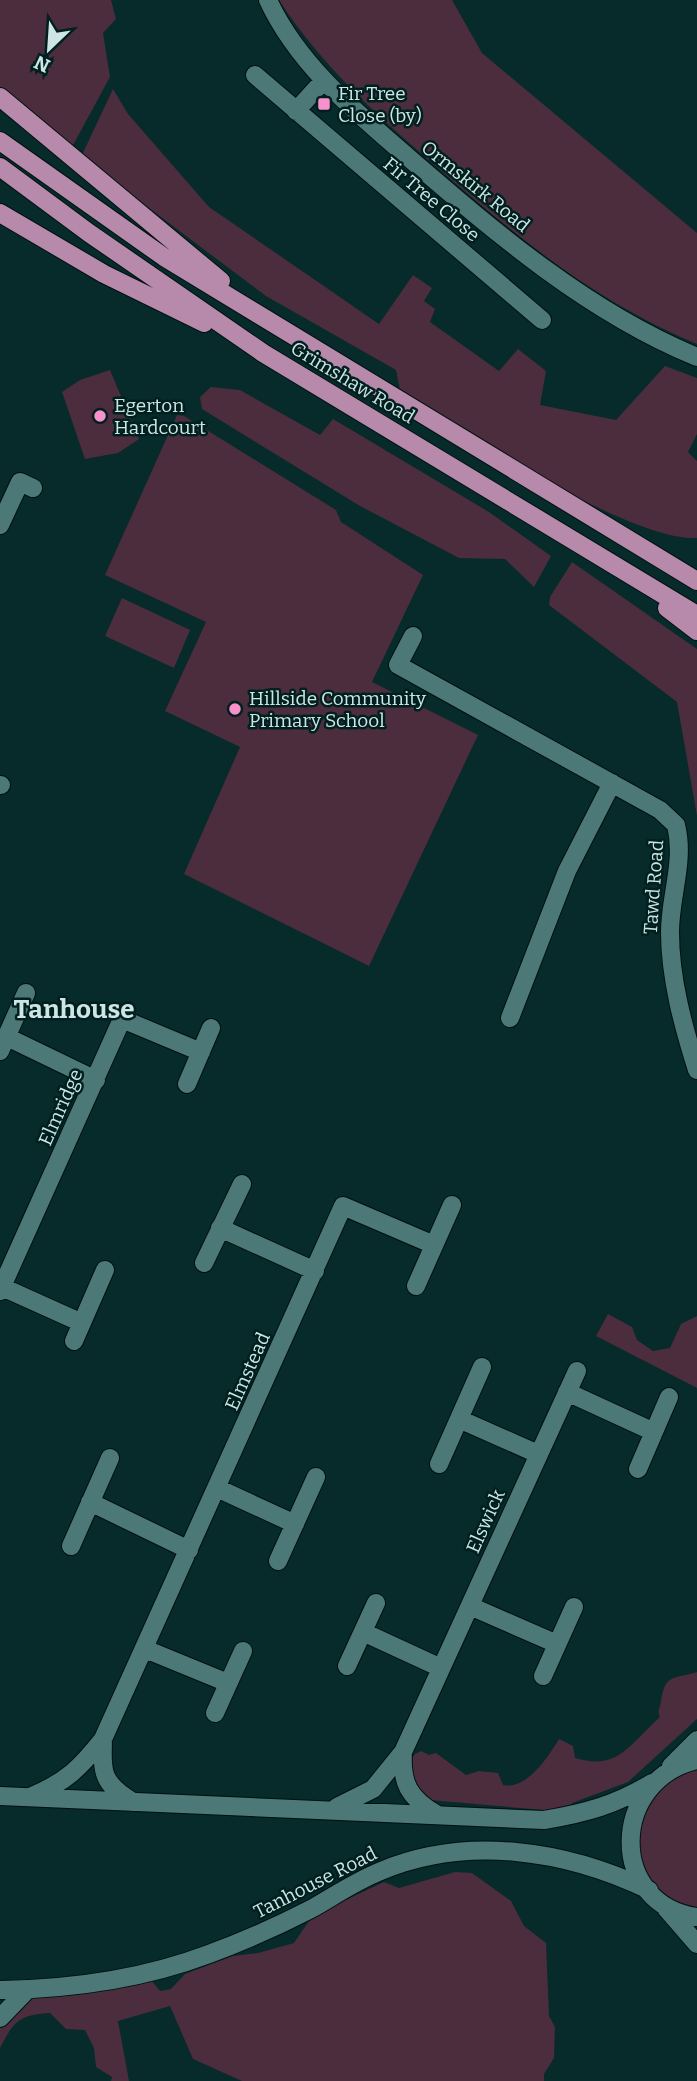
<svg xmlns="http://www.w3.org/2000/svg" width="697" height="2081" viewBox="0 0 697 2081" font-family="Bitter,serif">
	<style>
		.green { fill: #4b2d3d }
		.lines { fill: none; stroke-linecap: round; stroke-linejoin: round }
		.minor-casing { stroke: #011; stroke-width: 20 }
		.major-casing { stroke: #011; stroke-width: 20 }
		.minor { stroke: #4c7877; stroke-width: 18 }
		.major { stroke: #b78aac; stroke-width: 18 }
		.poi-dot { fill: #f890cb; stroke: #002020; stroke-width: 2.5 }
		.labels { text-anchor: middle; stroke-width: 5; stroke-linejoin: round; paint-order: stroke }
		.poi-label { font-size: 19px; fill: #cee5e5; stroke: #002020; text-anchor: start }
		.street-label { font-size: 19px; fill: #cee5e5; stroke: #002020 }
		.district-label { font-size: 26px; font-weight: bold; fill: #cee5e5; stroke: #002020 }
	</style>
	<rect width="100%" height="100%" fill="#072a2a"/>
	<!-- green -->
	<path class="green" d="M 0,0 L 111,0 L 116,19 L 103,33 L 110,77 L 72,147 L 0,87 Z
		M 279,0 L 452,0 L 482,53 L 697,233 L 697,344 C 599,304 518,238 439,169 C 380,118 322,67 279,0 Z
		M 113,89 L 128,114 L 209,207 L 379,324 L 413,275 L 432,288 L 424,301 L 435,309 L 430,322 L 499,371 L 518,349 L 546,371 L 540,405 L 616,420 L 665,366 L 697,378 L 697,434 L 688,452 L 697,461 L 697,538 C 632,542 463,432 401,395 L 396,370 L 266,296 L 81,157 Z
		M 110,370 L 139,439 L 118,453 L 85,459 L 62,392 L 80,380 Z
		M 211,387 L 240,390 L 320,435 L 333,419 L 489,512 L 551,556 L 534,587 L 505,559 L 459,558 L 360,506 L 202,409 L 200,397 Z
		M 177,415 L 184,416 L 336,510 L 341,522 L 423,575 L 372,682 L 478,735 L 369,966 L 184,874 L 240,747 L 165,711 L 206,622 L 105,575 Z
		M 572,562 L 697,649 L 697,816 L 677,702 L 549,605 L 550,597 Z
		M 122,598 L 190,630 L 174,668 L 105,636 Z
		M 608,1314 L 632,1327 L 637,1340 L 653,1351 L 670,1348 L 681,1324 L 697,1316 L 697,1388 L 596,1336 Z
		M 697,1672 L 697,1719 L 628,1782 L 572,1803 L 566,1812 L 430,1800 L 412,1783 L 410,1762 L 415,1754 L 421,1751 L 429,1755 L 436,1753 L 466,1775 L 479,1771 L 498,1773 L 503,1785 C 527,1790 548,1757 559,1739 L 573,1746 L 575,1758 C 618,1771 629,1745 660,1717 C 657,1710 660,1709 661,1701 C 665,1674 673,1679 697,1672 Z
		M 697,1768 L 697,1909 C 683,1904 669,1901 659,1890 C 616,1849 644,1781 697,1768 Z
		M 455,1872 L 472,1873 L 511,1901 L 524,1926 L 546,1943 L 549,2016 L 555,2027 L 554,2058 L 544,2074 L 544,2081 L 242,2081 L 193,2059 L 170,2006 L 118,2021 L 129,2081 L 111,2081 L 112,2077 L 96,2067 L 94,2048 L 85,2030 L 66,2029 L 50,2013 C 19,2015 14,2021 0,2048 L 0,2011 L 29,1992 L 151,1980 L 160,1991 L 171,1989 L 185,1974 L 233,1956 L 258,1953 L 294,1943 L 313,1915 L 384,1882 L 399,1888 Z"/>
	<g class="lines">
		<!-- minor casing -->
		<g class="minor-casing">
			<path id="minor" d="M 268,0 C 298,65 356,112 409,158 C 497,234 588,312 697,357
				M 255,75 L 542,320
				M 296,111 L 324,80
				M 0,525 L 20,482 L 33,488
				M 413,636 L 398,665 L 660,810 L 676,825 C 685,861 670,896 670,932 C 670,978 683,1026 697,1070
				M 0,785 L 1,785
				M 510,1018 L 567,871 L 612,783
				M 7,1037 L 96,1080
				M 0,1051 L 26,993
				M 187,1084 L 211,1028
				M 220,1228 L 315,1271
				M 204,1263 L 242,1184
				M 416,1286 L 452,1205
				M 2,1287 L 82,1323
				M 0,1291 L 122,1019 L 201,1052
				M 74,1341 L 105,1270
				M 567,1392 L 654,1432
				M 459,1419 L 538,1454
				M 439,1464 L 482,1367
				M 638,1469 L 669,1397
				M 217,1488 L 295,1524
				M 90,1502 L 189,1550
				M 71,1546 L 110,1458
				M 278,1561 L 316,1477
				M 470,1606 L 557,1644
				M 363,1632 L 441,1668
				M 145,1649 L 228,1683
				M 347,1666 L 376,1603
				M 543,1676 L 574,1607
				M 215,1713 L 243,1651
				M 103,1739 C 102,1774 102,1783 133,1802
				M 403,1752 C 401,1783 409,1798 436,1814
				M 697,1760 C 610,1780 607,1904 697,1917
				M 671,1766 L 697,1740
				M 0,1796 L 544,1820 C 586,1813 615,1805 652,1783
				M 32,1796 C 66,1782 80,1768 103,1739 L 343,1206 L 434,1245
				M 337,1807 L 373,1789 L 403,1752 L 577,1371
				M 665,1907 L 697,1944
				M 0,1990 C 70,1989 143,1979 209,1954 C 244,1941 278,1926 311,1909 C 334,1896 356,1881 381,1871 C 467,1835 566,1850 649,1890
				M 0,2018 L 28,1989"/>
		</g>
		<!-- major casing -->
		<g class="major-casing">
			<path id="major" d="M 0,97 L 221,281
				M 0,141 L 164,257 L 697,581
				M 0,167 L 89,233 L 263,353 L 697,615
				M 0,213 L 104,274 L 204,323
				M 667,608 L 697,631"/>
		</g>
		<!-- minor -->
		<use href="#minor" class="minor"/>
		<!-- major -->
		<use href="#major" class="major"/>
	</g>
	<!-- markers -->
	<g class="poi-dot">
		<rect x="317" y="97" width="14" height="14" rx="3.5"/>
		<circle cx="100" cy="416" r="7"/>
		<circle cx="235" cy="709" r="7"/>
	</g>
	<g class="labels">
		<!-- poi labels -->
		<g class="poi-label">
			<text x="338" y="100">Fir Tree<tspan x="338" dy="22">Close (by)</tspan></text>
			<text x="114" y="412">Egerton<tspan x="114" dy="22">Hardcourt</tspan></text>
			<text x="249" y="705">Hillside Community<tspan x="249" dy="22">Primary School</tspan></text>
		</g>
		<!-- street labels -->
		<g class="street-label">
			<text transform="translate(476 186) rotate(39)" y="7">Ormskirk Road</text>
			<text transform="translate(432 199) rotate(40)" y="7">Fir Tree Close</text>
			<text transform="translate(353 382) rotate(31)" y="7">Grimshaw Road</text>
			<text transform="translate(653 887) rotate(-86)" y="7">Tawd Road</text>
			<text transform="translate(60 1107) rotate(-66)" y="7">Elmridge</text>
			<text transform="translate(247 1371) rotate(-66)" y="7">Elmstead</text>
			<text transform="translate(485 1521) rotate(-66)" y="7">Elswick</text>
			<text transform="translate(315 1882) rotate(-27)" y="7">Tanhouse Road</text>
		</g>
		<!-- district labels -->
		<g class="district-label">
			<text x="74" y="1018">Tanhouse</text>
		</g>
	</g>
	<!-- north arrow -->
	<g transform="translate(49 49) rotate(205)" stroke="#002020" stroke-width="5" paint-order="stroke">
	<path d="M0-5L12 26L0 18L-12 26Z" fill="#cee5e5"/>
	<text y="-10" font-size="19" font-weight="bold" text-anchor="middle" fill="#cee5e5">N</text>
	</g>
</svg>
